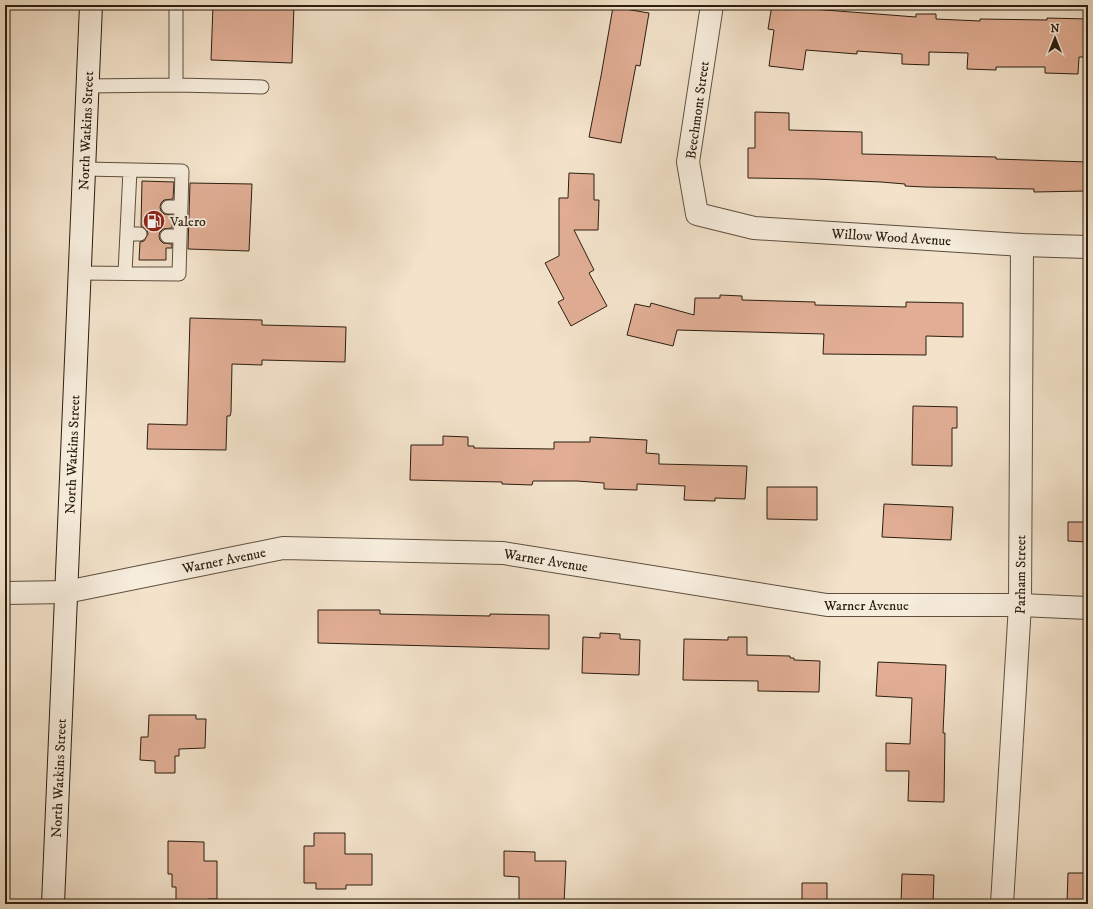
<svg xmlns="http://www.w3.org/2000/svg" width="1093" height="909" viewBox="0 0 1093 909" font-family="'IM FELL DW Pica',serif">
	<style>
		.building { fill: #e1ae95; stroke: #2b1e10 }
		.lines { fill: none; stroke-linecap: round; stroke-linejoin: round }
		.lane-casing { stroke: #5d4f3f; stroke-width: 15 }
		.street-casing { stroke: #5d4f3f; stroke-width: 24 }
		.secondary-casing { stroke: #2b1e10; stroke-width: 24 }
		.lane { stroke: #f7eddd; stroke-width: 13 }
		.street { stroke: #f7eddd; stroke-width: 22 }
		.secondary { stroke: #f7eddd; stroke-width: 22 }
		.labels { text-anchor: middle; stroke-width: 3.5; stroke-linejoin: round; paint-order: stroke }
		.street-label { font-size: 14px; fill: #2b1e10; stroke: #f7eddd }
		.poi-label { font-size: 14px; fill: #2b1e10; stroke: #f7eddd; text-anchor: start }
	</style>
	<rect width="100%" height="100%" fill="#f3e3cb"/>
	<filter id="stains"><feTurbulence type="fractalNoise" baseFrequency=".005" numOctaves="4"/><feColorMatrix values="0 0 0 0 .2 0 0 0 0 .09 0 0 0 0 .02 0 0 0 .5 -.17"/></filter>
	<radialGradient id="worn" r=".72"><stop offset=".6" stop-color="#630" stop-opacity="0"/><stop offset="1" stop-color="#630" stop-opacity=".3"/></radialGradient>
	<!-- building -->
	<path class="building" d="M 213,5 L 294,5 L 292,63 L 211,60 Z
		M 772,5 L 812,5 L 812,9 L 916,17 L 916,14 L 936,14 L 936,19 L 980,21 L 980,19 L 1047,20 L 1047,18 L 1088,19 L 1088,57 L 1079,57 L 1078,74 L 1045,73 L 1045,67 L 996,67 L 996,70 L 967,69 L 968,53 L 929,52 L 929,65 L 902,64 L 902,54 L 857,51 L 857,54 L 806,50 L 803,70 L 769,66 L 774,30 L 768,29 Z
		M 613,7 L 649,13 L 640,66 L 636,65 L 621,143 L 589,137 L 601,76 Z
		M 755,112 L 789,113 L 789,130 L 862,132 L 862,154 L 996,157 L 996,159 L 1088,162 L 1088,191 L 1034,192 L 1034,189 L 924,187 L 905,186 L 905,184 L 881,182 L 815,179 L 748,178 L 748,148 L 755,148 Z
		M 569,173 L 594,174 L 594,200 L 599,200 L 598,230 L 574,230 L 594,270 L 589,273 L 607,306 L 571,326 L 558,302 L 564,299 L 545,263 L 559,256 L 559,198 L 568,198 Z
		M 142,181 L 174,182 L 173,199 L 164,200 L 161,203 L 160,207 L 161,211 L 164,214 L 173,215 L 172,228 L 163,229 L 160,232 L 159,236 L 160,240 L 163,243 L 172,244 L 172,248 L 166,248 L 166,260 L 139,260 L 140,242 L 144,241 L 148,234 L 147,230 L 141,226 Z
		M 190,183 L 252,184 L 249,251 L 188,249 Z
		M 720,295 L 742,296 L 742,300 L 815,302 L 815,305 L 906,307 L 906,302 L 963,303 L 963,337 L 926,336 L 926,355 L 823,354 L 824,334 L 677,330 L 673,346 L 627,335 L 635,304 L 650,307 L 651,303 L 694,315 L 695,298 L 720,298 Z
		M 190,318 L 262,320 L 262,325 L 346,327 L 345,362 L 262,360 L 262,365 L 232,364 L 231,412 L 230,416 L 227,416 L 226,450 L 147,449 L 148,424 L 187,425 Z
		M 913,406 L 957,407 L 957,428 L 952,428 L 952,466 L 912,465 Z
		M 443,436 L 468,437 L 468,446 L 474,446 L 474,448 L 554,449 L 554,442 L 590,442 L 590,437 L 647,440 L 646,453 L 659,454 L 659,464 L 747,466 L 745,499 L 715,498 L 715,501 L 684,500 L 685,486 L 637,484 L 637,490 L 604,489 L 604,483 L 577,481 L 533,481 L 532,485 L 502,484 L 502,482 L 410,480 L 411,445 L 443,445 Z
		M 767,487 L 817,487 L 817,520 L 767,519 Z
		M 884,504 L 953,507 L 951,540 L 882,537 Z
		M 1068,522 L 1088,522 L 1088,542 L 1068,541 Z
		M 318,610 L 380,610 L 380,614 L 490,616 L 490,614 L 549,615 L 549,649 L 318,643 Z
		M 600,633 L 620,634 L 620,639 L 640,640 L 639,675 L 582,673 L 583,637 L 600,638 Z
		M 728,637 L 747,637 L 747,655 L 790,656 L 790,658 L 794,658 L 794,660 L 820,661 L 819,692 L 758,691 L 758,681 L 683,680 L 684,639 L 728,640 Z
		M 878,662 L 946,665 L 943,733 L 945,733 L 944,802 L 908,801 L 909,771 L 886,771 L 886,743 L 910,744 L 912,698 L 876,696 Z
		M 149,715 L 196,715 L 196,719 L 206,719 L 205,748 L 179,749 L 179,756 L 175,756 L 175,773 L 155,773 L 155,761 L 140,760 L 141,737 L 148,737 Z
		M 314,833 L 345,833 L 345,854 L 372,854 L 372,885 L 346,885 L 346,889 L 316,889 L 316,883 L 304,883 L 304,846 L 314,846 Z
		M 168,841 L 204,842 L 204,861 L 217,861 L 217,899 L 208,899 L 208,904 L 176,904 L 176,887 L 172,887 L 172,874 L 168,874 Z
		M 504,851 L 535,852 L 535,861 L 566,861 L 564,904 L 519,904 L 519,877 L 504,876 Z
		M 1068,873 L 1088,873 L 1088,904 L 1067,904 Z
		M 902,874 L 934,875 L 933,904 L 901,904 Z
		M 802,883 L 827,883 L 827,904 L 802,904 Z"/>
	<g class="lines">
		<!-- lane casing -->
		<g class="lane-casing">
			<path id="lane" d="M 176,85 L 262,87
				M 87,86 L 176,85 L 176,5
				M 168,207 L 181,207
				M 127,234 L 140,234
				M 167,236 L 180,236
				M 79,273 L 179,274 L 182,171 L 84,169
				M 125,273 L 130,170"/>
		</g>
		<!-- street casing -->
		<g class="street-casing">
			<g id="street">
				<path id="s1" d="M 712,5 L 688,162 L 697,214 L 754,228 L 1022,245 L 1088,247"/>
				<path id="s2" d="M 5,593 L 66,592 L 283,548 L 503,553 L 827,605 L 1020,605 L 1088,608"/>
				<path id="s3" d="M 1002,904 L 1020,605 L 1022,245"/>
			</g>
		</g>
		<!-- secondary casing -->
		<g class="secondary-casing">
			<g id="secondary">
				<path id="s4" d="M 53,904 L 91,5"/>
			</g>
		</g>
		<!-- lane -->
		<use href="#lane" class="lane"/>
		<!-- street -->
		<use href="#street" class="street"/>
		<!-- secondary -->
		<use href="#secondary" class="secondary"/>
	</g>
	<!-- icons -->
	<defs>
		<g id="fuel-disc" transform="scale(1.15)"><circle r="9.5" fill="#8f2418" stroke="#f7eddd"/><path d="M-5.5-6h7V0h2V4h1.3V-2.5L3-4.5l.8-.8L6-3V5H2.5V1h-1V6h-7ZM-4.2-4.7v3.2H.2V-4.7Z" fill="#fff"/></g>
	</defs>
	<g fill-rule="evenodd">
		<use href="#fuel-disc" x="154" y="221"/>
	</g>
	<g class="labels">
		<!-- street labels -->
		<g class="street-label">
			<text transform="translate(697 110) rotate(-82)" y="5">Beechmont Street</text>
			<text dy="5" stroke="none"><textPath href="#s4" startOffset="774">North Watkins Street</textPath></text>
			<text dy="5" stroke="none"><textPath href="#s1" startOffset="408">Willow Wood Avenue</textPath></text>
			<text dy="5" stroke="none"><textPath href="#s4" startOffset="450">North Watkins Street</textPath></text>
			<text dy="5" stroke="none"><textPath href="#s2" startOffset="222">Warner Avenue</textPath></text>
			<text dy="5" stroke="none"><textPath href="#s2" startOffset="546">Warner Avenue</textPath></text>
			<text dy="5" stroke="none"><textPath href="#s3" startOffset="330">Parham Street</textPath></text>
			<text dy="5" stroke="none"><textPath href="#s2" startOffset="870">Warner Avenue</textPath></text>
			<text dy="5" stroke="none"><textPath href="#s4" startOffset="126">North Watkins Street</textPath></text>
		</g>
		<!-- poi labels -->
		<g class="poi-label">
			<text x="170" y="226">Valero</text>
		</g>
	</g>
	<!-- margin -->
	<rect width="1093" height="909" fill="none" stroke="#f3e3cb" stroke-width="20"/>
	<rect x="6" y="6" width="1081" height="897" fill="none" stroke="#2b1e10" stroke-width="2"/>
	<rect x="10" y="10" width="1073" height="889" fill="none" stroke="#2b1e10"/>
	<!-- north arrow -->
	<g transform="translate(1055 38)" stroke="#f7eddd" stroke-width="3" paint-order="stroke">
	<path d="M0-3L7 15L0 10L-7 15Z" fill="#2b1e10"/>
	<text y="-6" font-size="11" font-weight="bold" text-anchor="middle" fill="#2b1e10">N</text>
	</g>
	<rect width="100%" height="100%" filter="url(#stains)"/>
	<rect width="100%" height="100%" fill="url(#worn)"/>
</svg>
